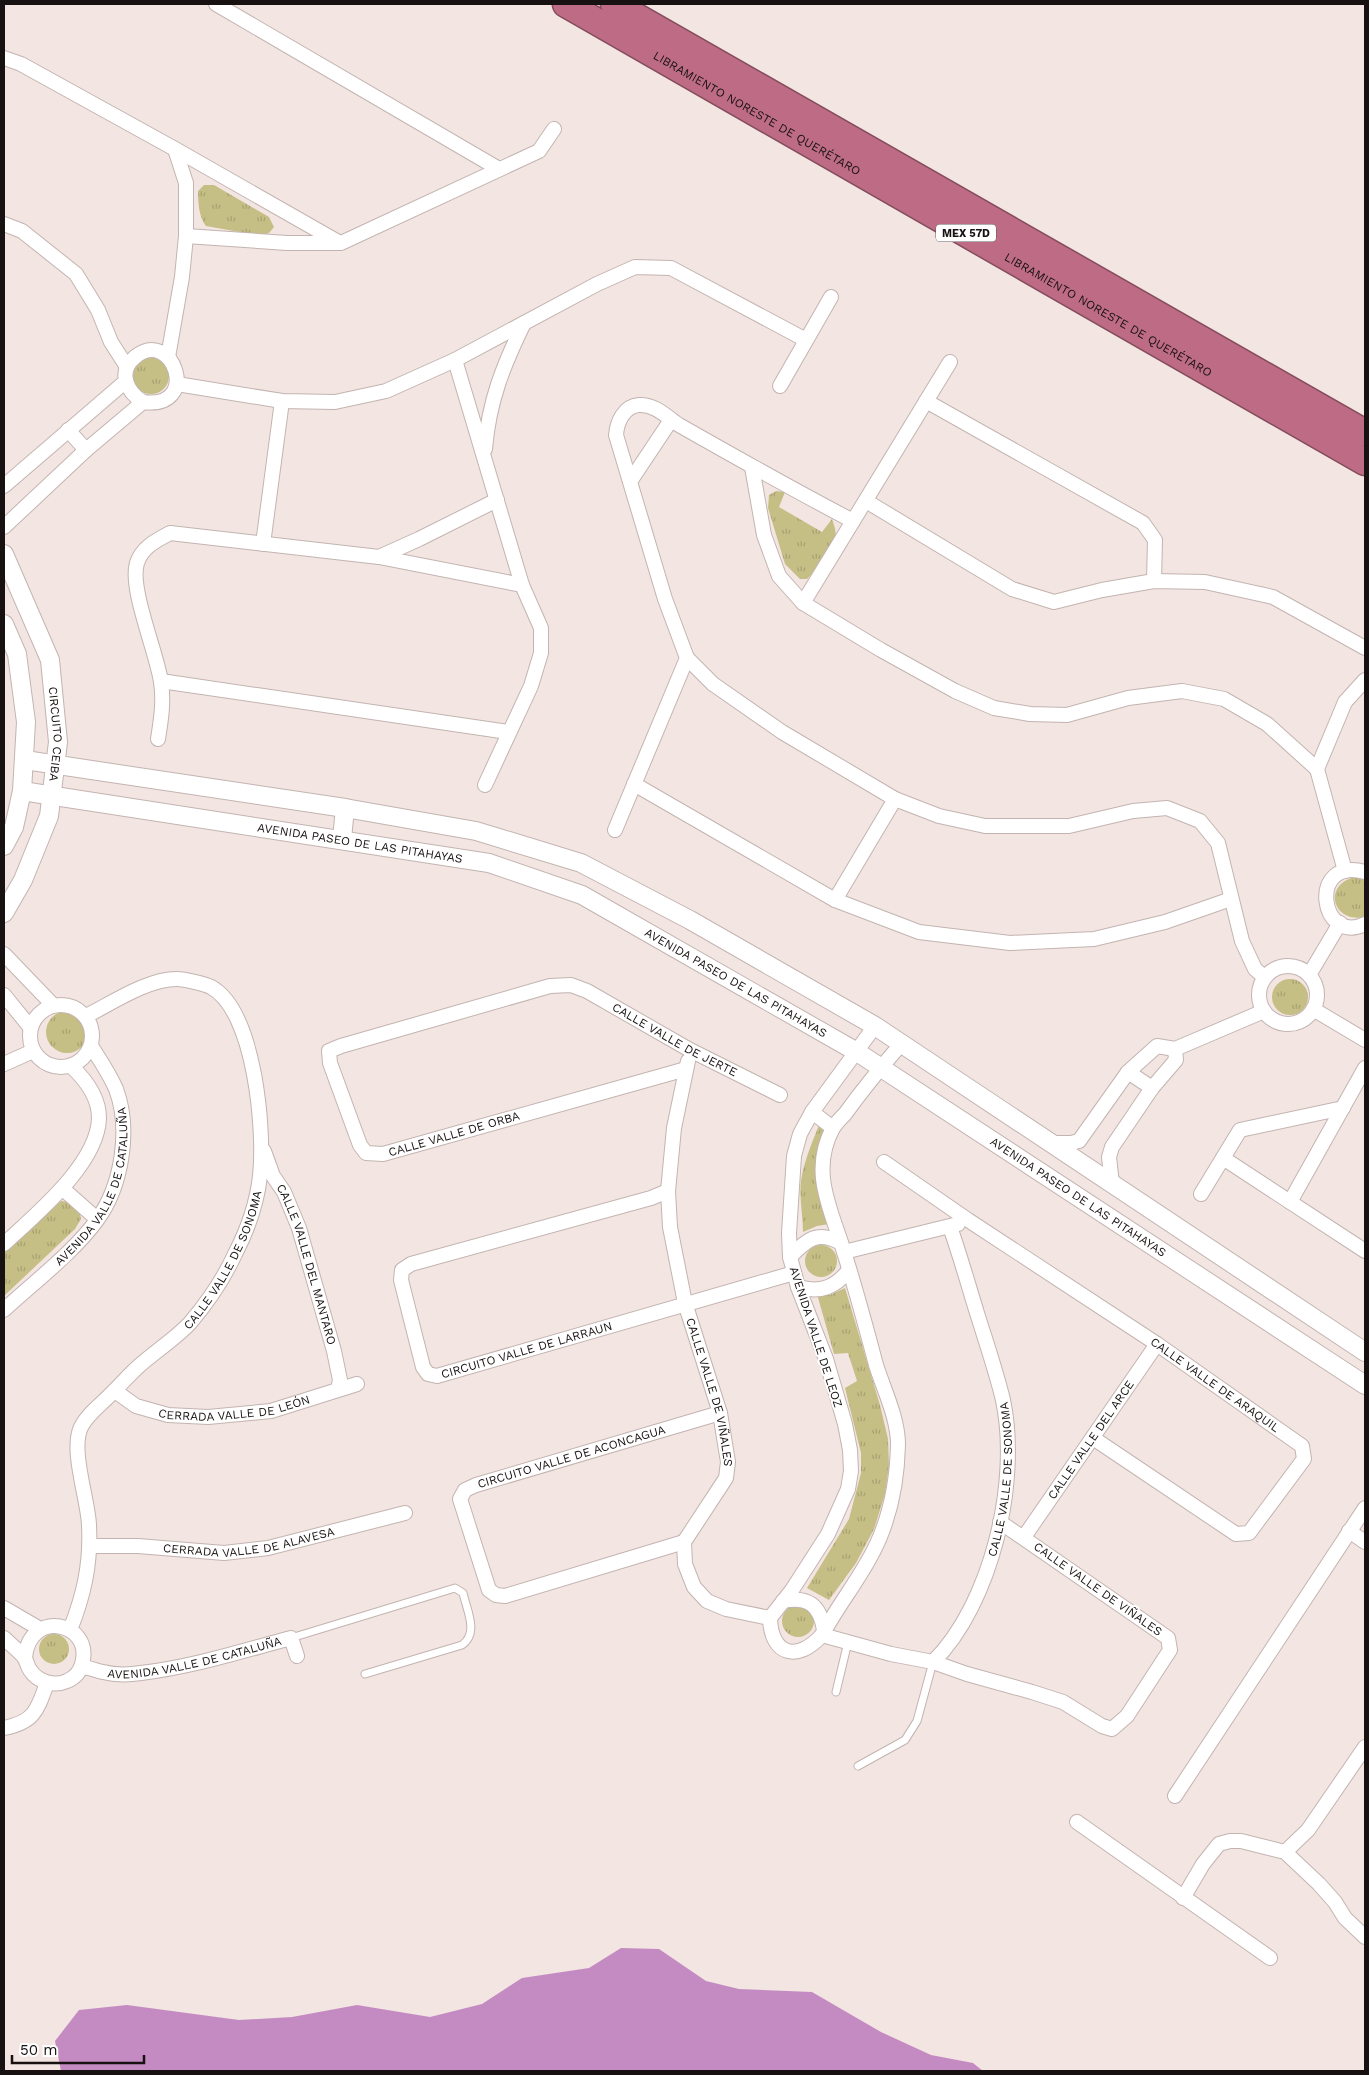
<svg xmlns="http://www.w3.org/2000/svg" width="1369" height="2075" viewBox="0 0 1369 2075" font-family="'Work Sans',sans-serif">
	<style>
		.grass { fill: url(#grass-tufts) }
		.water { fill: #c48bc3 }
		.lines { fill: none; stroke-linecap: round; stroke-linejoin: round }
		.service-casing { stroke: #c3b4b1; stroke-width: 9 }
		.minor-casing { stroke: #c3b4b1; stroke-width: 16 }
		.tertiary-casing { stroke: #c3b4b1; stroke-width: 20 }
		.motorway-casing { stroke: #844c5d; stroke-width: 29 }
		.service { stroke: #fff; stroke-width: 7 }
		.minor { stroke: #fff; stroke-width: 14 }
		.tertiary { stroke: #fff; stroke-width: 18 }
		.motorway { stroke: #be6c86; stroke-width: 26 }
		.labels { text-anchor: middle; stroke-width: 4; stroke-linejoin: round; paint-order: stroke }
		.shield { fill: #fff; stroke: #5d5958; stroke-width: 1 }
		.shield-label { font-size: 11px; font-weight: bold; fill: #171211 }
		.street-label { font-size: 12px; fill: #171211; stroke: #fff }
	</style>
	<defs>
		<pattern id="grass-tufts" width="24" height="20" patternUnits="userSpaceOnUse" patternTransform="scale(1.25)"><rect width="24" height="20" fill="#c5be85"/><path d="M3 7l-1-3M5 7V3M7 7l1-3M15 17l-1-3M17 17v-4M19 17l1-3" fill="none" stroke="#a8a272"/></pattern>
	</defs>
	<rect width="100%" height="100%" fill="#f3e5e1"/>
	<!-- grass -->
	<path class="grass" d="M 204,185 L 214,185 L 269,217 L 274,227 L 269,233 L 261,236 L 206,226 C 199,217 198,203 198,191 Z
		M133 376a18 18 0 1 1 36 0a18 18 0 1 1-36 0Z
		M 776,491 L 785,492 L 779,507 L 822,532 L 832,519 C 834,525 837,532 835,539 C 830,550 816,571 807,579 L 800,579 L 785,564 L 768,508 L 769,495 Z
		M 1351,878 L 1358,878 L 1365,880 L 1365,915 L 1364,917 C 1334,923 1323,888 1351,878 Z
		M1272 997a18 18 0 1 1 36 0a18 18 0 1 1-36 0Z
		M46 1032a21 21 0 1 1 42 0a21 21 0 1 1-42 0Z
		M 819,1125 L 826,1126 L 829,1224 L 817,1226 L 803,1232 C 803,1215 799,1198 801,1181 C 804,1161 812,1143 819,1125 Z
		M 61,1201 L 69,1202 L 80,1214 L 81,1219 L 75,1229 L 4,1296 L 4,1252 Z
		M805 1261a16 16 0 1 1 32 0a16 16 0 1 1-32 0Z
		M 845,1288 L 880,1405 L 888,1439 L 889,1466 L 885,1494 L 874,1529 L 856,1563 L 829,1600 L 807,1588 L 849,1519 L 861,1473 L 861,1453 L 845,1388 L 857,1381 L 848,1353 L 834,1354 L 817,1294 L 830,1295 Z
		M782 1621a16 16 0 1 1 32 0a16 16 0 1 1-32 0Z
		M39 1649a15 15 0 1 1 30 0a15 15 0 1 1-30 0Z"/>
	<!-- water -->
	<path class="water" d="M 621,1948 L 659,1949 L 706,1981 L 739,1989 L 812,1992 L 881,2032 L 931,2055 L 973,2063 L 983,2071 L 61,2071 L 55,2041 L 79,2010 L 127,2005 L 239,2020 L 292,2017 L 357,2005 L 430,2017 L 482,2004 L 522,1978 L 589,1968 Z"/>
	<g class="lines">
		<!-- service casing -->
		<g class="service-casing">
			<path id="service" d="M 291,1638 L 455,1588 L 463,1593 C 467,1611 479,1633 462,1645 L 365,1674
				M 836,1692 L 848,1642
				M 858,1766 L 905,1740 L 917,1721 L 933,1662"/>
		</g>
		<!-- minor casing -->
		<g class="minor-casing">
			<g id="minor">
				<path d="M 216,4 L 499,169"/>
				<path d="M 4,58 L 21,64 L 175,149 L 340,243"/>
				<path d="M 4,224 L 22,231 L 76,274 L 98,310 L 111,342 L 127,367"/>
				<path d="M 186,236 L 287,243 L 341,243 L 539,151 L 554,129"/>
				<path d="M 168,357 L 182,277 L 186,236 L 186,183 L 175,149"/>
				<path d="M 455,360 L 522,585 L 541,628 L 541,653 L 531,686 L 485,785"/>
				<path d="M 177,384 L 282,401 L 335,402 L 386,391 L 455,360 L 597,284 L 635,267 L 671,268 L 806,340"/>
				<path d="M 780,386 L 831,297"/>
				<path d="M 926,401 L 1143,523 L 1155,540 L 1154,581"/>
				<path d="M 68,430 L 86,450"/>
				<path d="M 485,449 C 489,401 503,366 524,323"/>
				<path d="M 752,467 L 764,535 L 779,576 L 803,603 L 881,650 L 955,691 L 994,708 L 1030,714 L 1067,715 L 1128,698 L 1182,691 L 1224,699 L 1267,724 L 1317,769"/>
				<path d="M 631,480 L 671,420"/>
				<path d="M 4,486 L 126,381"/>
				<path d="M 866,501 L 1012,589 L 1054,602 L 1102,590 L 1154,581 L 1205,582 L 1273,597 L 1365,648"/>
				<path d="M 4,527 L 86,450 L 143,402 C 202,410 173,326 135,357 C 117,372 127,392 143,402"/>
				<path d="M 263,544 L 282,401"/>
				<path d="M 379,557 L 419,539 L 497,500"/>
				<path d="M 803,603 L 950,362"/>
				<path d="M 687,658 L 713,684 L 782,732 L 895,799 L 939,816 L 985,826 L 1069,826 L 1133,811 L 1167,808 L 1200,821 L 1218,843 L 1242,941 L 1255,969 L 1264,977"/>
				<path d="M 161,681 L 508,732"/>
				<path d="M 158,739 C 161,720 164,702 161,682 C 157,653 129,588 137,563 C 142,547 157,540 170,533 L 379,557 L 522,585"/>
				<path d="M 634,784 L 835,900 L 919,932 L 1010,943 L 1094,939 L 1165,922 L 1231,899"/>
				<path d="M 615,830 L 687,658 L 665,599 L 616,435 C 617,422 624,406 639,405 C 655,404 667,417 679,425 C 737,458 794,490 853,521"/>
				<path d="M 1345,871 L 1317,769 L 1345,702 L 1365,680"/>
				<path d="M 1365,872 C 1307,856 1320,946 1365,924"/>
				<path d="M 835,900 L 895,799"/>
				<path d="M 4,954 L 53,1005"/>
				<circle cx="1288" cy="995" r="29"/>
				<path d="M 1309,975 L 1340,923"/>
				<path d="M 4,995 L 30,1027"/>
				<circle cx="61" cy="1036" r="31"/>
				<path d="M 1313,1009 L 1365,1040"/>
				<path id="s1" d="M 688,1061 L 674,1128 L 668,1191 L 670,1227 L 685,1303 L 720,1413 L 728,1462 L 726,1478 L 684,1542 L 685,1564 L 694,1587 L 707,1601 L 726,1609 L 770,1618"/>
				<path d="M 4,1064 L 33,1051"/>
				<path id="s2" d="M 686,1069 L 383,1154 L 366,1153 L 360,1145 L 330,1063 L 329,1051 L 341,1046 L 550,986 L 571,985 L 587,991 L 690,1050 L 780,1095"/>
				<path d="M 1128,1072 L 1152,1088"/>
				<path d="M 812,1112 L 833,1128"/>
				<path d="M 1053,1143 L 1071,1143 L 1079,1141 L 1128,1072 L 1157,1046 L 1175,1049 L 1264,1011"/>
				<path id="s3" d="M 264,1151 L 273,1176 L 284,1192 L 299,1228 L 334,1351 L 340,1380 L 338,1389"/>
				<path d="M 1223,1158 L 1365,1251"/>
				<path id="s4" d="M 884,1162 L 968,1220 L 1157,1344 L 1302,1446 L 1304,1459 L 1249,1533 L 1236,1534 L 1093,1438"/>
				<path d="M 1112,1184 L 1109,1157 L 1112,1147 L 1152,1088 L 1176,1060 L 1175,1049"/>
				<path d="M 63,1189 L 97,1219"/>
				<path id="s5" d="M 668,1191 L 651,1198 L 411,1264 L 402,1270 L 401,1280 L 423,1367 L 428,1374 L 437,1376 L 794,1273"/>
				<path d="M 1201,1194 L 1240,1130 L 1343,1108"/>
				<path d="M 1290,1202 L 1365,1068"/>
				<path d="M 4,1244 C 35,1215 98,1164 99,1118 C 99,1097 85,1079 71,1066"/>
				<path d="M 844,1252 L 958,1224"/>
				<path d="M 790,1257 C 807,1239 818,1230 841,1243"/>
				<path d="M 798,1287 C 820,1293 835,1288 849,1270"/>
				<path id="s6" d="M 4,1310 C 33,1283 74,1252 97,1220 C 122,1186 131,1129 116,1089 C 109,1073 100,1060 91,1046"/>
				<path id="s7" d="M 115,1391 L 136,1406 L 168,1415 L 208,1417 L 271,1411 L 357,1384"/>
				<path d="M 1349,1531 L 1365,1542"/>
				<path id="s8" d="M 1024,1537 L 1157,1344"/>
				<path id="s9" d="M 684,1542 L 505,1596 L 496,1595 L 489,1590 L 460,1499 L 465,1490 L 476,1485 L 720,1413"/>
				<path id="s10" d="M 90,1546 L 138,1546 L 224,1553 L 268,1548 L 405,1513"/>
				<path d="M 783,1601 C 808,1596 820,1605 824,1630"/>
				<path d="M 4,1608 L 40,1629"/>
				<path d="M 770,1618 C 771,1656 798,1662 822,1635 C 836,1609 854,1586 868,1561 C 888,1527 897,1485 898,1445 C 898,1418 884,1390 876,1365 C 866,1327 856,1290 844,1252 C 832,1211 809,1172 833,1128 C 836,1123 841,1118 845,1114 C 863,1089 882,1066 902,1043"/>
				<path d="M 770,1618 L 792,1590 L 828,1534 L 848,1489 L 851,1471 L 850,1450 L 845,1424 L 826,1359 L 798,1287 L 790,1257 L 789,1233 L 794,1156 L 800,1134 L 812,1112 L 875,1026"/>
				<path id="s11" d="M 70,1630 C 84,1595 91,1563 89,1525 C 88,1499 70,1450 81,1427 C 88,1413 102,1404 113,1392 C 122,1383 131,1373 140,1365 C 156,1351 176,1338 190,1323 C 207,1303 224,1278 235,1254 C 247,1231 257,1202 260,1176 C 265,1131 255,1011 211,987 C 205,984 184,979 177,979 C 147,979 112,1003 86,1016"/>
				<path d="M 822,1635 L 891,1654 L 933,1662 L 967,1674 L 1032,1692 L 1063,1702 L 1102,1726 L 1112,1729 L 1127,1716 L 1170,1650 L 1168,1638 L 1000,1522"/>
				<path d="M 4,1638 C 10,1644 18,1650 23,1656 C 27,1660 27,1666 30,1670 C 38,1682 54,1687 67,1681 C 74,1678 80,1672 82,1664 C 94,1622 29,1608 25,1658"/>
				<path id="s12" d="M 933,1662 C 992,1603 1020,1481 1003,1400 C 996,1371 986,1342 977,1313 C 968,1284 960,1255 950,1227"/>
				<path id="s13" d="M 81,1668 C 89,1666 95,1671 103,1672 C 115,1675 128,1675 141,1673 C 192,1667 242,1651 291,1638 L 297,1656"/>
				<path d="M 4,1728 C 34,1722 37,1711 47,1683"/>
				<path d="M 1175,1796 L 1365,1508"/>
				<path d="M 1077,1822 L 1270,1958"/>
				<path d="M 1285,1852 L 1308,1830 L 1365,1747"/>
				<path d="M 1183,1898 L 1203,1864 L 1219,1844 L 1230,1841 L 1241,1841 L 1285,1852 L 1319,1884 L 1335,1902 L 1345,1918 L 1365,1937"/>
			</g>
		</g>
		<!-- tertiary casing -->
		<g class="tertiary-casing">
			<g id="tertiary">
				<path id="s14" d="M 4,554 L 50,660 L 58,742 L 49,816 L 23,880 L 4,913"/>
				<path d="M 4,624 L 17,654 L 26,722 L 22,791 L 14,827 L 4,846"/>
				<path d="M 25,760 L 345,808 L 476,831 L 581,863 L 690,920 L 875,1026 L 1365,1352"/>
				<path id="s15" d="M 22,791 L 489,863 L 582,895 L 857,1052 L 1365,1385"/>
				<path d="M 342,839 L 345,808"/>
			</g>
		</g>
		<!-- motorway casing -->
		<g class="motorway-casing">
			<g id="motorway">
				<path id="s16" d="M 566,4 L 1365,462"/>
				<path d="M 614,4 L 1365,433"/>
			</g>
		</g>
		<!-- service -->
		<use href="#service" class="service"/>
		<!-- minor -->
		<use href="#minor" class="minor"/>
		<!-- tertiary -->
		<use href="#tertiary" class="tertiary"/>
		<!-- motorway -->
		<use href="#motorway" class="motorway"/>
	</g>
	<g class="labels">
		<!-- shield labels -->
		<rect class="shield" x="936" y="224.5" width="60" height="17" rx="4"/>
		<g class="shield-label">
			<text x="966" y="237">MEX 57D</text>
		</g>
		<!-- street labels -->
		<g class="street-label">
			<text dy="4" stroke="none"><textPath href="#s16" startOffset="220">LIBRAMIENTO NORESTE DE QUERÉTARO</textPath></text>
			<text dy="4" stroke="none"><textPath href="#s16" startOffset="625">LIBRAMIENTO NORESTE DE QUERÉTARO</textPath></text>
			<text dy="4" stroke="none"><textPath href="#s14" startOffset="190">CIRCUITO CEIBA</textPath></text>
			<text dy="4" stroke="none"><textPath href="#s15" startOffset="342">AVENIDA PASEO DE LAS PITAHAYAS</textPath></text>
			<text dy="4" stroke="none"><textPath href="#s15" startOffset="748">AVENIDA PASEO DE LAS PITAHAYAS</textPath></text>
			<text dy="4" stroke="none"><textPath href="#s2" startOffset="810">CALLE VALLE DE JERTE</textPath></text>
			<text transform="translate(454 1134) rotate(-16)" y="4">CALLE VALLE DE ORBA</text>
			<text dy="4" stroke="none"><textPath href="#s6" startOffset="159">AVENIDA VALLE DE CATALUÑA</textPath></text>
			<text dy="4" stroke="none"><textPath href="#s15" startOffset="1152">AVENIDA PASEO DE LAS PITAHAYAS</textPath></text>
			<text dy="4" stroke="none"><textPath href="#s11" startOffset="430">CALLE VALLE DE SONOMA</textPath></text>
			<text dy="4" stroke="none"><textPath href="#s3" startOffset="122">CALLE VALLE DEL MANTARO</textPath></text>
			<text transform="translate(816 1337) rotate(72)" y="4">AVENIDA VALLE DE LEOZ</text>
			<text dy="4" stroke="none"><textPath href="#s5" startOffset="489">CIRCUITO VALLE DE LARRAUN</textPath></text>
			<text dy="4" stroke="none"><textPath href="#s4" startOffset="399">CALLE VALLE DE ARAQUIL</textPath></text>
			<text dy="4" stroke="none"><textPath href="#s1" startOffset="338">CALLE VALLE DE VIÑALES</textPath></text>
			<text dy="4" stroke="none"><textPath href="#s7" startOffset="126">CERRADA VALLE DE LEÓN</textPath></text>
			<text dy="4" stroke="none"><textPath href="#s8" startOffset="118">CALLE VALLE DEL ARCE</textPath></text>
			<text dy="4" stroke="none"><textPath href="#s9" startOffset="422">CIRCUITO VALLE DE ACONCAGUA</textPath></text>
			<text dy="4" stroke="none"><textPath href="#s12" startOffset="200">CALLE VALLE DE SONOMA</textPath></text>
			<text dy="4" stroke="none"><textPath href="#s10" startOffset="160">CERRADA VALLE DE ALAVESA</textPath></text>
			<text transform="translate(1098 1589) rotate(35)" y="4">CALLE VALLE DE VIÑALES</text>
			<text dy="4" stroke="none"><textPath href="#s13" startOffset="116">AVENIDA VALLE DE CATALUÑA</textPath></text>
		</g>
	</g>
	<!-- border -->
	<rect width="1369" height="2075" fill="none" stroke="#171211" stroke-width="10"/>
	<!-- scale -->
	<path d="M12 2055v8h132v-8" fill="none" stroke="#171211" stroke-width="2.5"/>
	<text x="20" y="2055" font-size="15" fill="#171211" stroke="#ffffff" stroke-width="4" paint-order="stroke">50 m</text>
</svg>
